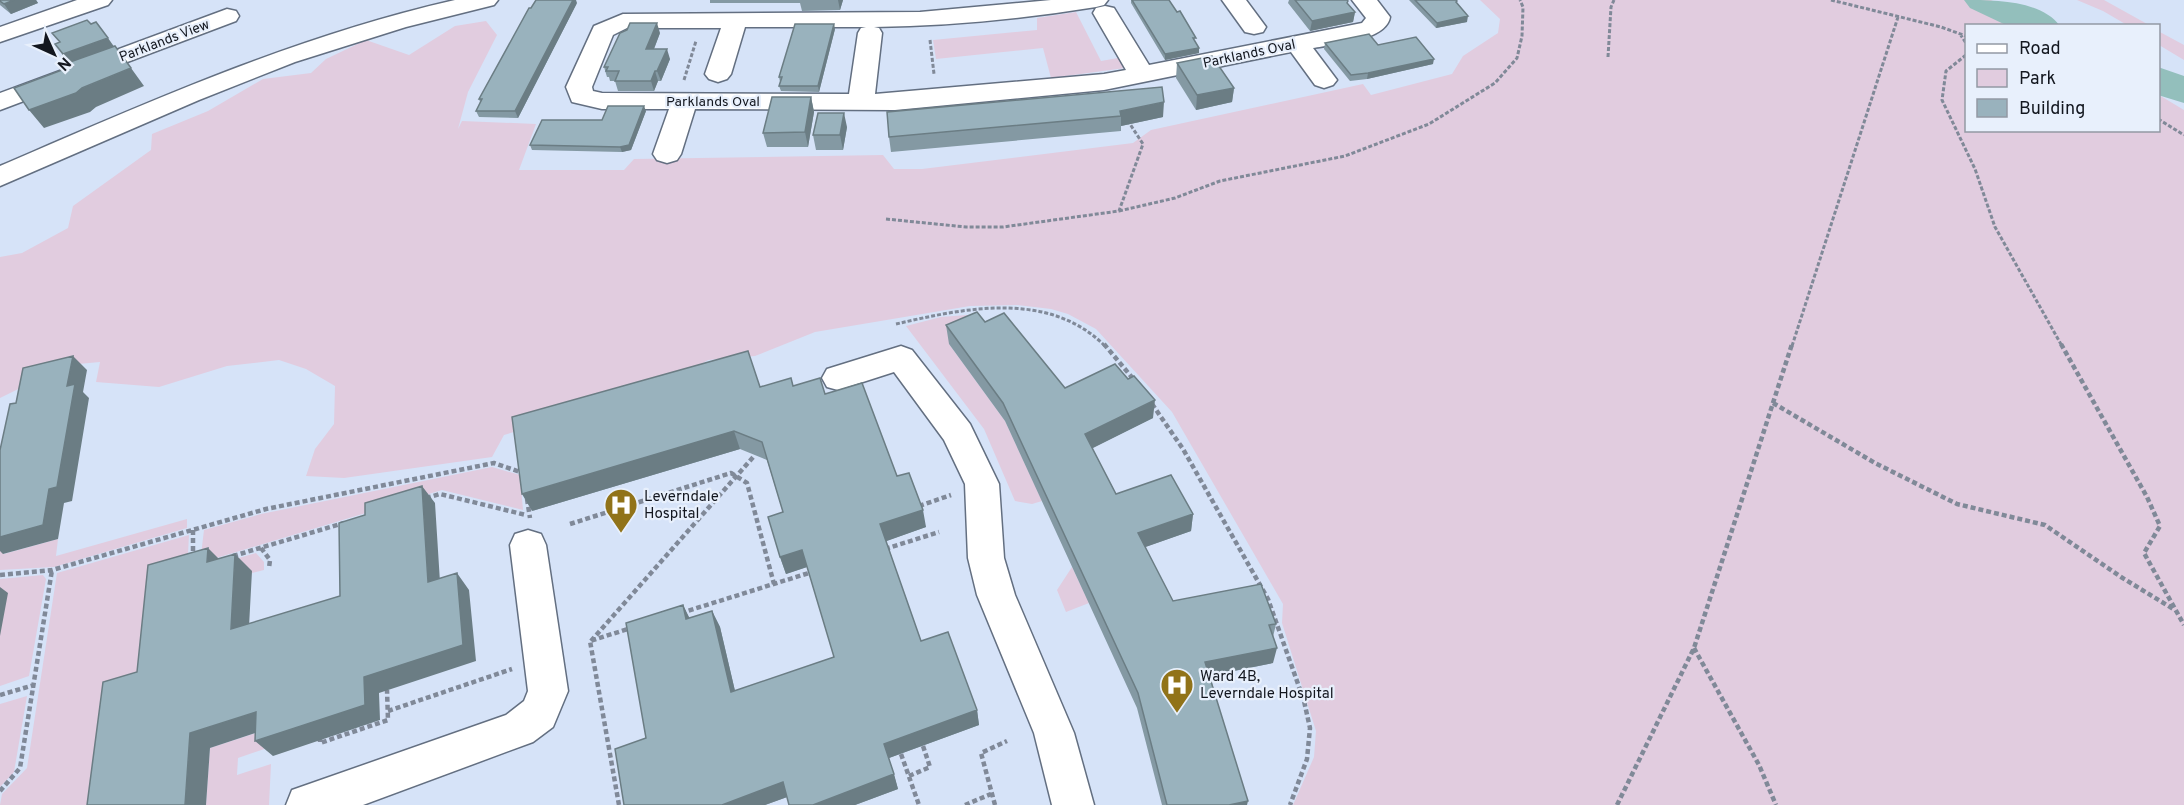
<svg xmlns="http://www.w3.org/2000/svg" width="2184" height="805" viewBox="0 0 2184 805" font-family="Overpass,sans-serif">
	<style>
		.green { fill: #e1ccdf }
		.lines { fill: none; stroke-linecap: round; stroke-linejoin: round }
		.river { fill: #93bfbc; fill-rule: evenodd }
		.minor-casing { stroke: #636f81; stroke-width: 3 }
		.path-far1 { stroke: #808998; stroke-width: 3; stroke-dasharray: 4 2; stroke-linecap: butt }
		.path { stroke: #808998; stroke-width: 4.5; stroke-dasharray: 5 3; stroke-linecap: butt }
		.minor { fill: #fff; fill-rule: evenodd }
		.wall { fill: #8499a3 }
		.shaded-wall { fill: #6b7d84 }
		.building { fill: #99b2bd; stroke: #6b7d84; stroke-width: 1.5 }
		.labels { text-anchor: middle; stroke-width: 4.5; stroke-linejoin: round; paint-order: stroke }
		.far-street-label { font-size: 14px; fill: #13171f; stroke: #e8f0fc }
		.poi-label { font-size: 15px; fill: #13171f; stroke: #e8f0fc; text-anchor: start }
	</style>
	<rect width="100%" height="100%" fill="#d6e3f8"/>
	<!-- green -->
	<path class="green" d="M 1480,0 L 1991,0 L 2038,25 L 1966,26 L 1966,130 L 2158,130 L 2159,95 L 2184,110 L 2184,805 L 1293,805 L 1314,757 L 1316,731 L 1282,623 L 1283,604 L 1172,412 L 1096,329 L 1068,314 L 1051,309 L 1017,305 L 970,306 L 815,332 L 755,356 L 708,360 L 667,385 L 504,435 L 492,457 L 344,478 L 306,476 L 315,449 L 334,424 L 335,386 L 306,369 L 279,360 L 227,366 L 159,387 L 96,382 L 100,362 L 67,365 L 0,398 L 0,257 L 22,253 L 68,228 L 73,206 L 151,150 L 152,134 L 208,111 L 263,79 L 311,73 L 326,59 L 366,40 L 409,55 L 455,26 L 486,21 L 497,35 L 468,92 L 458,129 L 462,121 L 536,124 L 519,170 L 624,170 L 634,159 L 883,155 L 894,169 L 922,169 L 1133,143 L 1151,130 L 1363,84 L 1371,95 L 1452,74 L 1463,56 L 1498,33 L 1500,19 Z
		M 2077,0 L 2104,0 L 2149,25 L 2127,25 L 2103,11 Z
		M 1076,12 L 1101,61 L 1118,58 L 1125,68 L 1051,78 L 1043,48 L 936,59 L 933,40 L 1037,30 L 1037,18 Z
		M 2158,31 L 2184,45 L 2184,60 L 2159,45 Z
		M 967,315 L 979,330 L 949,344 L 1005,421 L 1042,501 L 1032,504 L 1015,501 L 984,429 L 906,326 L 941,317 Z
		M 492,467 L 520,475 L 523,510 L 442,490 L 200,563 L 204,530 L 261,514 Z
		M 0,500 L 4,554 L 58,539 L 56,556 L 187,519 L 187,528 L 54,567 L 0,570 Z
		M 189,535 L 187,573 L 256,553 L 264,562 L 264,570 L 252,573 L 112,805 L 0,805 L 2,794 L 27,768 L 57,573 Z
		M 1072,567 L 1089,603 L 1066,612 L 1057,590 Z
		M 43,575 L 46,579 L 29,676 L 0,686 L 0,579 Z
		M 27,696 L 14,772 L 0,787 L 0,704 Z
		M 274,727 L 273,746 L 238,758 L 237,775 L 271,764 L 269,805 L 206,805 L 210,748 Z"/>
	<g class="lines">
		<!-- river -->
		<path class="river" d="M 1964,0 C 1994,0 2041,0 2060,26 L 2008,26 L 1970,8 Z
			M 2158,67 L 2184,76 L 2184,103 L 2158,95 Z"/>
		<!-- minor casing -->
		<g class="minor-casing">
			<path id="minor" d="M 77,0 L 112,0 L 108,5 L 0,42 L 0,27 Z
				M 455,0 L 498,0 L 494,5 L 406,27 L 295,62 L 199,100 L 0,186 L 0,166 C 149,102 296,36 455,0 Z
				M 1051,0 L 1108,0 L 1104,5 L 1096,7 C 1022,19 948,26 874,27 L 879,28 L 882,33 L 875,94 L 1104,74 L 1126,70 L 1093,13 L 1096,8 L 1105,6 L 1114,8 L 1149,65 L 1362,23 L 1366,18 L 1352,0 L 1377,0 L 1390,17 C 1386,41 1334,44 1313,48 L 1337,80 L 1333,85 L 1324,88 L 1315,85 L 1291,52 L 1104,90 L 895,110 L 695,109 L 681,154 L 677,160 L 667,163 L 657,160 L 653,154 L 669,109 L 602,109 L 572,102 L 566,87 L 594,26 L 623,14 L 920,12 ZM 745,27 L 866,27 L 861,28 L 858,33 L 849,94 L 602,93 L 593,91 L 592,87 L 613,35 L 627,28 L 721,28 L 705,74 L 709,79 L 718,82 L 727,79 L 731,74 Z
				M 1222,0 L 1246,0 L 1266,27 L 1263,32 L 1254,34 L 1245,32 Z
				M 227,9 L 236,11 L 239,16 L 236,21 L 0,110 L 0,93 Z
				M 901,346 L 912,350 L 970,424 L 999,484 L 1004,558 L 1015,595 L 1074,733 L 1094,805 L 1052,805 L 1034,733 L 977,595 L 968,558 L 965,484 L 944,440 L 894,372 L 838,390 L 827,387 L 822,378 L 827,369 Z
				M 528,530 L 541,534 L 546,545 L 568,691 L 553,727 L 533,742 L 363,805 L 286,805 L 292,790 L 506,715 L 524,701 L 528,691 L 510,545 L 515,534 Z"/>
		</g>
		<!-- path-far1 -->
		<path class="path-far1" d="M 1831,0 L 1941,27 L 1966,36
			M 1960,34 L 1966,43
			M 930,40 L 934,74
			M 1966,55 L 1946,71 L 1942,100 L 1975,169 L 1995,227 L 2062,346
			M 1608,57 L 1611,7 L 1614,0
			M 684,80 L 696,41
			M 2158,119 L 2184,135
			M 1119,211 L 1175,198 L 1220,181 L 1345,156 L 1429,124 L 1495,83 L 1517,58 L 1522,36 L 1523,7 L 1520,0
			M 886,219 L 966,227 L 1003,227 L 1119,211 L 1143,144 L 1128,121
			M 896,324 C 965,308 1049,290 1105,346
			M 1792,346 L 1898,17"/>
		<!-- path -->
		<path class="path" d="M 1104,344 L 1135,381
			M 2061,344 L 2147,497 L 2160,526 L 2144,553 L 2184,625
			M 1773,403 L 1875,463 L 1957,504 L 2045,525 L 2121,577 L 2175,610
			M 1152,404 L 1183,449 L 1268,599 L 1304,701 L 1310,728 L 1307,759 L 1290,805
			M 426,498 L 440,494 L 526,515
			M 527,499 L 530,518
			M 919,506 L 951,495
			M 570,524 L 731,473 L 747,483 L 774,584
			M 193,530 L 193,555
			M 261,548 L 270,560 L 269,568
			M 885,549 L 939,532
			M 233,556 L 344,523
			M 0,575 L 52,570 L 266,509 L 494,463 L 523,473
			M 681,613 L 812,572
			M 591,641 L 755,455
			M 1694,648 L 1759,765 L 1776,805
			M 0,695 L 34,685
			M 388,711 L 512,669
			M 320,737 L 320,743 L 388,720 L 387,690
			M 901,754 L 919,805
			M 909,776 L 930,767 L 923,746
			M 0,791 L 20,768 L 52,570
			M 619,805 L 590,641 L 631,628
			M 965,805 L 991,794
			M 995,805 L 981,753 L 1007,741
			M 1617,805 L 1694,648 L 1792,344"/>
		<!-- minor -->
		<use href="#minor" class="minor"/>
	</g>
	<!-- wall -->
	<path class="wall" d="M 0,0 L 36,0 L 38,3 L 11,14 L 0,5 Z
		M 710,0 L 843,0 L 840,10 L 802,11 L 800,3 L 710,3 Z
		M 1131,0 L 1169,0 L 1199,48 L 1199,53 L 1165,60 L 1131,3 Z
		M 1289,0 L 1347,0 L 1347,4 L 1355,12 L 1353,22 L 1310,31 L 1288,3 Z
		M 1409,0 L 1456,0 L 1467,22 L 1436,28 Z
		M 577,3 L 518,118 L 479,117 L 476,111 L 480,102 L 479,99 Z
		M 835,29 L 819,92 L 781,91 L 779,86 L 780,82 L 779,77 Z
		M 660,33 L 654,49 L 670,59 L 661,81 L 658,81 L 654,91 L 618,91 L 615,81 L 610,81 L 609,77 L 607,77 L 604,67 Z
		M 1325,43 L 1378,45 L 1433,64 L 1367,79 L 1350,81 L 1324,49 Z
		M 1177,63 L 1234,88 L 1232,102 L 1196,110 L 1176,78 Z
		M 811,97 L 814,112 L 808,147 L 767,147 L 763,133 Z
		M 646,111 L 631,150 L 622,152 L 532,150 L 530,145 L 602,120 Z
		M 887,112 L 1163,117 L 1121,126 L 1121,131 L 891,152 L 889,137 Z
		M 847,127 L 843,150 L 816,150 L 813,135 Z
		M 985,322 L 1065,388 L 1153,418 L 1092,448 L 1116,494 L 1193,514 L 1191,531 L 1145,547 L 1173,601 L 1276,624 L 1273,637 L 1273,663 L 1210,676 L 1247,805 L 1162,805 L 1137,708 L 1005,421 L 949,344 L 946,325 Z
		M 793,386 L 825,394 L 897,476 L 926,527 L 886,541 L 921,641 L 977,710 L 979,725 L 889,758 L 898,789 L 855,805 L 789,805 L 787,797 L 765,805 L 624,805 L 646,738 L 683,605 L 689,618 L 712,611 L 720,627 L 735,691 L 834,657 L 807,567 L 786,574 L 780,557 L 783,512 L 767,460 L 740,449 L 532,511 L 760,387 Z"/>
	<!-- shaded-wall -->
	<path class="shaded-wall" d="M 14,0 L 36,0 L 38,3 L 11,14 L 4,4 Z
		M 573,0 L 576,0 L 577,3 L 518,118 L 515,111 Z
		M 838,0 L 843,0 L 840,10 Z
		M 1355,12 L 1353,22 L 1310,31 L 1312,21 Z
		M 1468,16 L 1467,22 L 1436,28 L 1437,23 Z
		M 657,23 L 660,33 L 650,59 L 646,49 Z
		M 834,24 L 835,29 L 819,92 L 818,86 Z
		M 108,38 L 115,48 L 71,64 L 63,54 Z
		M 1199,48 L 1199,53 L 1165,60 L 1165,54 Z
		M 667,49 L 670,59 L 661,81 L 657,71 Z
		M 1434,59 L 1433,64 L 1367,79 L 1368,73 Z
		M 131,68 L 144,86 L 96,107 L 90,112 L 44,128 L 29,110 Z
		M 655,71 L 658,81 L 654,91 L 651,81 Z
		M 1234,88 L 1232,102 L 1196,110 L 1197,95 Z
		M 811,97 L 814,112 L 808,147 L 805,132 Z
		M 1164,102 L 1163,117 L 1121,126 L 1121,116 L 1120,111 Z
		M 644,106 L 646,111 L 631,150 L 622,152 L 620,147 Z
		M 844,113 L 847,127 L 843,150 L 840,135 Z
		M 73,356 L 87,370 L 83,392 L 89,398 L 72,501 L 64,503 L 58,539 L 3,554 L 0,551 L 0,537 L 67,386 Z
		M 1155,400 L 1153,418 L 1085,452 L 1085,434 Z
		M 734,431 L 740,449 L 532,511 L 522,494 Z
		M 422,486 L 435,503 L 441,598 L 428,582 Z
		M 923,510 L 926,527 L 884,542 L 880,524 Z
		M 1193,514 L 1191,531 L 1137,550 L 1138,533 Z
		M 208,548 L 225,565 L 207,562 Z
		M 802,550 L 807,567 L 786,574 L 780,557 Z
		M 235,554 L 252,571 L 248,645 L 231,629 Z
		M 457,573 L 469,590 L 476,661 L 379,693 L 380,720 L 273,756 L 255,741 Z
		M 0,587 L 8,593 L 0,636 Z
		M 683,605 L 691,621 L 686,619 Z
		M 712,611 L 720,627 L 739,708 L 731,692 Z
		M 1277,648 L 1273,663 L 1203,677 L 1205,662 Z
		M 977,710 L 979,725 L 889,758 L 884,744 Z
		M 256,712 L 273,727 L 210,748 L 206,805 L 185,805 L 190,733 Z
		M 894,774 L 898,789 L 855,805 L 813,805 Z
		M 783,782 L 790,796 L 765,805 L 722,805 Z
		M 1248,801 L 1247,805 L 1229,805 Z"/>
	<!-- building -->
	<path class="building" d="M 0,0 L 14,0 L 4,4 L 0,1 Z
		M 536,0 L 573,0 L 515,111 L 476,111 L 482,99 L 479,99 L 529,8 L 531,8 Z
		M 1132,0 L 1169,0 L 1177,12 L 1180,11 L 1196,38 L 1193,38 L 1199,48 L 1165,54 Z
		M 1295,0 L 1347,0 L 1348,1 L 1347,3 L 1355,12 L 1312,21 Z
		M 1415,0 L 1456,0 L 1457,1 L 1456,2 L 1468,16 L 1437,23 Z
		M 87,20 L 91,24 L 96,22 L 108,38 L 63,54 L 55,44 L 60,42 L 52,33 Z
		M 630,23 L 657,23 L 646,49 L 667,49 L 657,71 L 655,71 L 651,81 L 615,81 L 619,71 L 606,71 L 608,67 L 604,67 L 620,33 L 627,30 Z
		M 795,24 L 834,24 L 818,86 L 779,86 L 782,77 L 779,77 Z
		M 1369,34 L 1378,45 L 1416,37 L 1434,59 L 1368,73 L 1351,75 L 1325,43 Z
		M 115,46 L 131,68 L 82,88 L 76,93 L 29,110 L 14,88 L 73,66 L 70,62 Z
		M 1212,56 L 1234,88 L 1197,95 L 1177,63 Z
		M 1162,87 L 1164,102 L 1120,111 L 1121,116 L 889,137 L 887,112 Z
		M 772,97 L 811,97 L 805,132 L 763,133 Z
		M 608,106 L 644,106 L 629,145 L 620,147 L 530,145 L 542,120 L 602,120 Z
		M 818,113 L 844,113 L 840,135 L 813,135 Z
		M 977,312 L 985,322 L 1004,313 L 1065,388 L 1115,364 L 1128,379 L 1134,376 L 1155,400 L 1085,434 L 1116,494 L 1171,475 L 1193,514 L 1138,533 L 1173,601 L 1261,584 L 1276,624 L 1269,625 L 1277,648 L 1205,662 L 1248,801 L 1229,805 L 1167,805 L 1138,693 L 1003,403 L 946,325 Z
		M 748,351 L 760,387 L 791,378 L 793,386 L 820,378 L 825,394 L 862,383 L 897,476 L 909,473 L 923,510 L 880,524 L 921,641 L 948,632 L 977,710 L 884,744 L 894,774 L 813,805 L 789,805 L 783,782 L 722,805 L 624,805 L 615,749 L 646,738 L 626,623 L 683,605 L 686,619 L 712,611 L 731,692 L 834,657 L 802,550 L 780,557 L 768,517 L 783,512 L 762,442 L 734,431 L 522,494 L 512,417 Z
		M 73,356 L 67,386 L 75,384 L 57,487 L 49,489 L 43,525 L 0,537 L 0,450 L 10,404 L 16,403 L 23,368 Z
		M 422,486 L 428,582 L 457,573 L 463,645 L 364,677 L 365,705 L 298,727 L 255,741 L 256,712 L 190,733 L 185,805 L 87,805 L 103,682 L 137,672 L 148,565 L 208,548 L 207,562 L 235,554 L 231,629 L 340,596 L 339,523 L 365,515 L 365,503 Z"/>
	<!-- icons -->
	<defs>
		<g id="hospital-pin" transform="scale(1.725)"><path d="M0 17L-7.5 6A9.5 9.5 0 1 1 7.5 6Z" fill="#917319" stroke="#e8f0fc"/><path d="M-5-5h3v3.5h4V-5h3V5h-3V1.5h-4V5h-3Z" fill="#fff"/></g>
	</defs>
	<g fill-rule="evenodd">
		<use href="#hospital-pin" x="621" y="505"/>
		<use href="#hospital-pin" x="1177" y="685"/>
	</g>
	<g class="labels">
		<!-- far-street labels -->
		<g class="far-street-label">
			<text transform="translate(164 40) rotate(-21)" y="5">Parklands View</text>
			<text transform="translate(1249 53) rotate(-12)" y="5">Parklands Oval</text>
			<text x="713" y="106">Parklands Oval</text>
		</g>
		<!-- poi labels -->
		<g class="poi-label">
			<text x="644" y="501">Leverndale<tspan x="644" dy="17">Hospital</tspan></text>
			<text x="1200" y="681">Ward 4B,<tspan x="1200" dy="17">Leverndale Hospital</tspan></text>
		</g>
	</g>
	<!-- legend -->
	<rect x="1965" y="24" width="195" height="108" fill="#e8f0fc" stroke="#9399a4" stroke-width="1.5"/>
	<rect x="1977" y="44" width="30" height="9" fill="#ffffff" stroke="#9399a4" stroke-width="1.5"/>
	<text x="2019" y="54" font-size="18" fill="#13171f">Road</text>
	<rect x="1977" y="69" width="30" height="18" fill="#e1ccdf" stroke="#9399a4" stroke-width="1.5"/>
	<text x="2019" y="84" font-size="18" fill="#13171f">Park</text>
	<rect x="1977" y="99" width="30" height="18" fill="#99b2bd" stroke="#9399a4" stroke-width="1.5"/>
	<text x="2019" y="114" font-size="18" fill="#13171f">Building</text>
	<!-- north arrow -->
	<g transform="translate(54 54) rotate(135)" stroke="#e8f0fc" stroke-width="4.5" paint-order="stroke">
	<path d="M0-4.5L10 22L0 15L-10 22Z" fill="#13171f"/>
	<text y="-9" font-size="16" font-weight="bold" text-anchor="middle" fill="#13171f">N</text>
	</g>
</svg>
